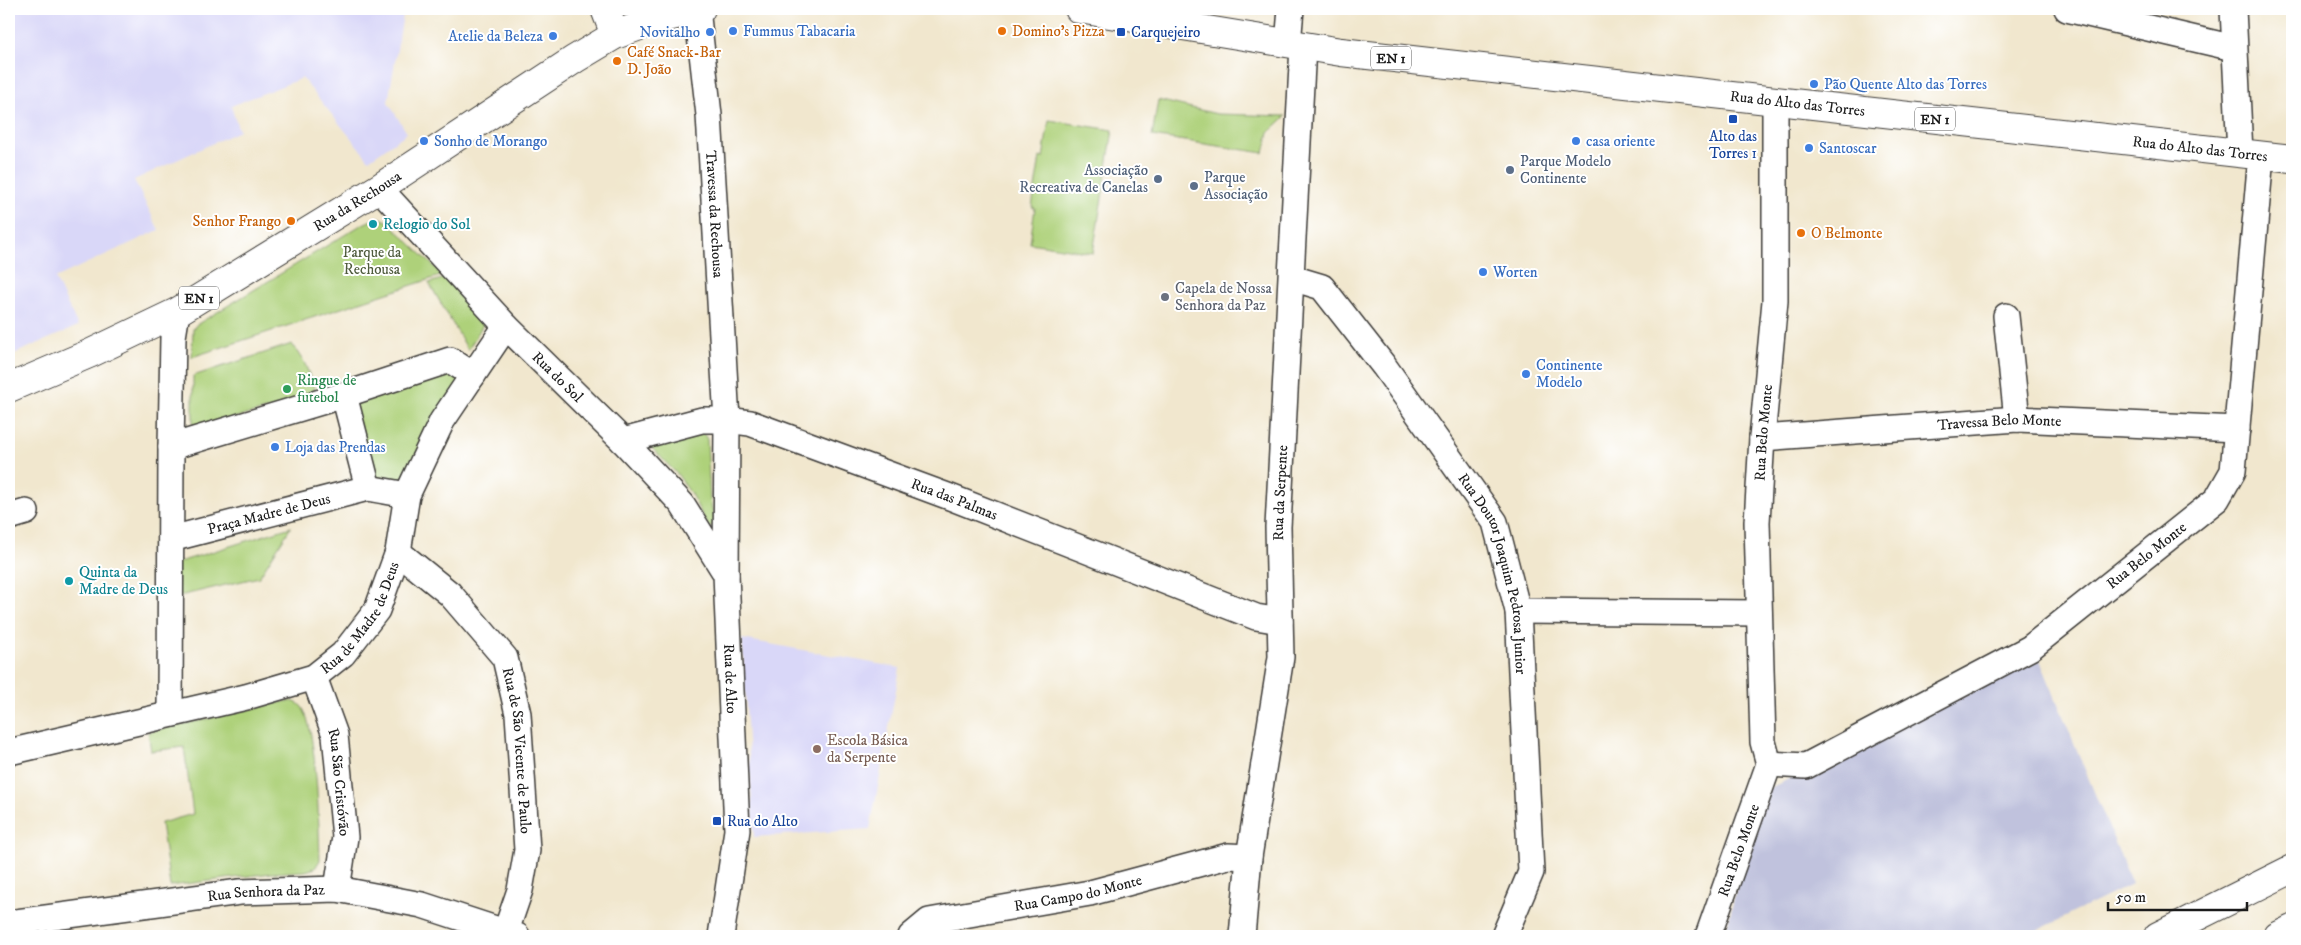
<svg xmlns="http://www.w3.org/2000/svg" width="2301" height="945" viewBox="0 0 2301 945" font-family="'IM FELL DW Pica',serif">
	<style>
		.built { fill: #d9d7f8 }
		.industrial { fill: #c0c2dd }
		.green { fill: #aed17a; stroke: #65764b }
		.lines { fill: none; stroke-linecap: round; stroke-linejoin: round }
		.minor-casing { stroke: #3c3a37; stroke-width: 28 }
		.major-casing { stroke: #3c3a37; stroke-width: 30 }
		.highway-casing { stroke: #3c3a37; stroke-width: 30 }
		.minor { stroke: #fff; stroke-width: 25 }
		.major { stroke: #fff; stroke-width: 28 }
		.highway { stroke: #fff; stroke-width: 28 }
		.shop-dot { fill: #3f7fe0; stroke: #fff; stroke-width: 2 }
		.food-dot { fill: #e8710a; stroke: #fff; stroke-width: 2 }
		.transit-dot { fill: #1a4fb4; stroke: #fff; stroke-width: 2 }
		.service-dot { fill: #5c6f8a; stroke: #fff; stroke-width: 2 }
		.culture-dot { fill: #0f9aa8; stroke: #fff; stroke-width: 2 }
		.worship-dot { fill: #6b7280; stroke: #fff; stroke-width: 2 }
		.leisure-dot { fill: #2e9e5b; stroke: #fff; stroke-width: 2 }
		.education-dot { fill: #8d6e63; stroke: #fff; stroke-width: 2 }
		.labels { text-anchor: middle; stroke-width: 4; stroke-linejoin: round; paint-order: stroke }
		.shield { fill: #fff; stroke: #606060; stroke-width: 1 }
		.shield-label { font-size: 14px; font-weight: bold; fill: #1c1c1c }
		.shop-label { font-size: 15px; fill: #366cbe; stroke: #fff; text-anchor: start }
		.food-label { font-size: 15px; fill: #c56008; stroke: #fff; text-anchor: start }
		.transit-label { font-size: 15px; fill: #164399; stroke: #fff; text-anchor: start }
		.street-label { font-size: 15px; fill: #1c1c1c; stroke: #fff }
		.service-label { font-size: 15px; fill: #4e5e75; stroke: #fff; text-anchor: start }
		.culture-label { font-size: 15px; fill: #0d838f; stroke: #fff; text-anchor: start }
		.park-label { font-size: 15px; fill: #4f5b3d; stroke: #fff }
		.worship-label { font-size: 15px; fill: #5b616d; stroke: #fff; text-anchor: start }
		.leisure-label { font-size: 15px; fill: #27864d; stroke: #fff; text-anchor: start }
		.education-label { font-size: 15px; fill: #785e54; stroke: #fff; text-anchor: start }
	</style>
	<rect width="100%" height="100%" fill="#fff"/>
	<filter id="ink" filterUnits="userSpaceOnUse"><feTurbulence type="fractalNoise" baseFrequency=".02" numOctaves="2"/><feDisplacementMap in="SourceGraphic" scale="10" xChannelSelector="R" yChannelSelector="G"/><feConvolveMatrix kernelMatrix="1 2 1 2 8 2 1 2 1" color-interpolation-filters="sRGB"/></filter>
	<filter id="wash" filterUnits="userSpaceOnUse"><feTurbulence type="fractalNoise" baseFrequency=".0096" numOctaves="4" result="noise"/><feDisplacementMap in="SourceGraphic" scale="20" xChannelSelector="R" yChannelSelector="G"/><feGaussianBlur stdDeviation="1.12" result="paint"/><feColorMatrix in="noise" values="0 0 0 0 0 0 0 0 0 0 0 0 0 0 0 0 0 1.4 0 .05"/><feComposite in="paint" operator="in"/></filter>
	<g filter="url(#wash)">
		<rect width="100%" height="100%" fill="#f1e7ce"/>
		<!-- built -->
		<path class="built" d="M 9,9 L 404,9 L 388,102 L 407,133 L 369,160 L 302,78 L 231,106 L 239,131 L 134,180 L 159,230 L 55,278 L 78,326 L 9,356 Z
			M 742,639 L 900,668 L 870,829 L 754,837 Z"/>
		<!-- industrial -->
		<path class="industrial" d="M 2040,660 L 2132,884 L 2026,936 L 1725,936 L 1759,793 Z"/>
		<!-- green -->
		<path class="green" d="M 1158,100 L 1217,114 L 1286,116 L 1269,132 L 1264,153 L 1152,136 Z
			M 1049,120 L 1113,130 L 1093,253 L 1030,243 L 1035,208 L 1032,207 L 1040,157 L 1043,158 Z
			M 378,217 L 387,221 L 443,275 L 192,357 L 193,329 L 196,325 L 361,225 Z
			M 445,278 L 484,323 L 468,350 L 429,283 Z
			M 292,344 L 305,364 L 318,397 L 193,428 L 193,376 Z
			M 451,363 L 468,375 L 405,491 L 370,485 L 349,398 Z
			M 703,433 L 707,439 L 710,500 L 715,521 L 713,526 L 709,528 L 691,494 L 678,475 L 650,446 Z
			M 291,527 L 259,577 L 175,597 L 176,563 Z
			M 287,701 C 293,701 297,702 301,706 C 317,723 319,832 320,860 L 315,868 L 306,871 L 272,873 L 170,886 L 161,823 L 193,814 L 184,747 L 151,751 L 148,732 Z"/>
	</g>
	<g filter="url(#ink)">
		<g class="lines">
			<!-- minor casing -->
			<g class="minor-casing">
				<g id="minor">
					<path id="s1" d="M 697,9 L 709,115 L 727,420 L 726,574 L 737,830 L 721,936"/>
					<path d="M 2067,9 L 2234,48"/>
					<path d="M 2233,9 L 2240,153"/>
					<path d="M 1288,44 L 1291,9"/>
					<path id="s2" d="M 379,188 L 506,326 L 623,441 L 682,504 L 726,574"/>
					<path id="s3" d="M 1292,278 L 1322,287 L 1384,366 L 1495,522 L 1518,611 L 1531,872 L 1504,936"/>
					<path d="M 2006,316 L 2017,419"/>
					<path id="s4" d="M 1762,438 L 2017,419 L 2237,429"/>
					<path id="s5" d="M 623,441 L 702,420 L 727,420 L 750,423 L 950,497 L 1256,617 L 1280,621"/>
					<path d="M 171,447 L 344,395"/>
					<path d="M 368,488 L 344,395 L 450,360 L 473,375"/>
					<path d="M 9,517 L 26,512"/>
					<path id="s6" d="M 171,539 L 368,488 L 407,495"/>
					<path id="s7" d="M 398,552 L 450,594 L 505,658 L 518,714 L 527,850 L 520,890 L 506,931"/>
					<path d="M 1518,611 L 1759,613"/>
					<path id="s8" d="M 314,677 L 335,735 L 345,837 L 337,889"/>
					<path d="M 170,714 L 171,447 L 173,337 L 177,312"/>
					<path id="s9" d="M 9,752 L 246,697 L 314,677 L 343,654 L 377,610 L 398,552 L 407,495 L 442,421 L 506,326"/>
					<path id="s10" d="M 1769,764 L 1806,766 L 2030,648 L 2217,499 L 2233,471 L 2261,156"/>
					<path id="s11" d="M 9,923 L 240,892 L 337,889 L 422,905 L 517,936"/>
					<path id="s12" d="M 911,936 L 929,921 L 1090,893 L 1228,856 L 1249,857"/>
					<path id="s13" d="M 1242,936 L 1249,857 L 1281,657 L 1278,527 L 1303,46"/>
					<path id="s14" d="M 1708,936 L 1769,764 L 1763,742 L 1757,522 L 1762,438 L 1775,301 L 1775,101"/>
				</g>
			</g>
			<!-- major casing -->
			<g class="major-casing">
				<g id="major">
					<path d="M 605,9 L 615,35"/>
					<path id="s15" d="M 1079,9 L 1341,52 L 2292,159"/>
					<path id="s16" d="M 9,388 L 91,353 L 177,312 L 379,188 L 575,59 L 615,35 L 656,20 L 701,9"/>
				</g>
			</g>
			<!-- highway casing -->
			<g class="highway-casing">
				<path id="highway" d="M 2158,936 L 2292,869
					M 2278,936 L 2292,929"/>
			</g>
			<!-- minor -->
			<use href="#minor" class="minor"/>
			<!-- major -->
			<use href="#major" class="major"/>
			<!-- highway -->
			<use href="#highway" class="highway"/>
		</g>
	</g>
	<!-- markers -->
	<g class="shop-dot">
		<circle cx="733" cy="31" r="5"/>
		<circle cx="710" cy="32" r="5"/>
		<circle cx="553" cy="36" r="5"/>
		<circle cx="1814" cy="84" r="5"/>
		<circle cx="424" cy="141" r="5"/>
		<circle cx="1576" cy="141" r="5"/>
		<circle cx="1809" cy="148" r="5"/>
		<circle cx="1483" cy="272" r="5"/>
		<circle cx="1526" cy="374" r="5"/>
		<circle cx="275" cy="447" r="5"/>
	</g>
	<g class="food-dot">
		<circle cx="1002" cy="31" r="5"/>
		<circle cx="617" cy="61" r="5"/>
		<circle cx="291" cy="221" r="5"/>
		<circle cx="1801" cy="233" r="5"/>
	</g>
	<g class="transit-dot">
		<rect x="1116" y="27" width="10" height="10" rx="2.5"/>
		<rect x="1728" y="114" width="10" height="10" rx="2.5"/>
		<rect x="712" y="816" width="10" height="10" rx="2.5"/>
	</g>
	<g class="service-dot">
		<circle cx="1510" cy="170" r="5"/>
		<circle cx="1158" cy="179" r="5"/>
		<circle cx="1194" cy="186" r="5"/>
	</g>
	<g class="culture-dot">
		<circle cx="373" cy="224" r="5"/>
		<circle cx="69" cy="581" r="5"/>
	</g>
	<circle class="worship-dot" cx="1165" cy="297" r="5"/>
	<circle class="leisure-dot" cx="287" cy="389" r="5"/>
	<circle class="education-dot" cx="817" cy="749" r="5"/>
	<g class="labels">
		<!-- shield labels -->
		<g class="shield">
			<rect x="1371" y="46.5" width="40" height="23" rx="4"/>
			<rect x="1915" y="107.5" width="40" height="23" rx="4"/>
			<rect x="179" y="286.5" width="40" height="23" rx="4"/>
		</g>
		<g class="shield-label">
			<text x="1391" y="63">EN 1</text>
			<text x="1935" y="124">EN 1</text>
			<text x="199" y="303">EN 1</text>
		</g>
		<!-- shop labels -->
		<g class="shop-label">
			<text x="743" y="36">Fummus Tabacaria</text>
			<text x="700" y="37" text-anchor="end">Novitalho</text>
			<text x="543" y="41" text-anchor="end">Atelie da Beleza</text>
			<text x="1824" y="89">Pão Quente Alto das Torres</text>
			<text x="434" y="146">Sonho de Morango</text>
			<text x="1586" y="146">casa oriente</text>
			<text x="1819" y="153">Santoscar</text>
			<text x="1493" y="277">Worten</text>
			<text x="1536" y="370">Continente<tspan x="1536" dy="17">Modelo</tspan></text>
			<text x="285" y="452">Loja das Prendas</text>
		</g>
		<!-- food labels -->
		<g class="food-label">
			<text x="1012" y="36">Domino’s Pizza</text>
			<text x="627" y="57">Café Snack-Bar<tspan x="627" dy="17">D. João</tspan></text>
			<text x="281" y="226" text-anchor="end">Senhor Frango</text>
			<text x="1811" y="238">O Belmonte</text>
		</g>
		<!-- transit labels -->
		<g class="transit-label">
			<text x="1131" y="37">Carquejeiro</text>
			<text x="1733" y="141" text-anchor="middle">Alto das<tspan x="1733" dy="17">Torres 1</tspan></text>
			<text x="727" y="826">Rua do Alto</text>
		</g>
		<!-- street labels -->
		<g class="street-label">
			<text dy="5" stroke="none"><textPath href="#s15" startOffset="725">Rua do Alto das Torres</textPath></text>
			<text dy="5" stroke="none"><textPath href="#s15" startOffset="1130">Rua do Alto das Torres</textPath></text>
			<text dy="5" stroke="none"><textPath href="#s16" startOffset="396">Rua da Rechousa</textPath></text>
			<text dy="5" stroke="none"><textPath href="#s1" startOffset="206">Travessa da Rechousa</textPath></text>
			<text dy="5" stroke="none"><textPath href="#s2" startOffset="260">Rua do Sol</textPath></text>
			<text dy="5" stroke="none"><textPath href="#s4" startOffset="238">Travessa Belo Monte</textPath></text>
			<text dy="5" stroke="none"><textPath href="#s14" startOffset="515">Rua Belo Monte</textPath></text>
			<text dy="5" stroke="none"><textPath href="#s13" startOffset="446">Rua da Serpente</textPath></text>
			<text dy="5" stroke="none"><textPath href="#s5" startOffset="348">Rua das Palmas</textPath></text>
			<text dy="5" stroke="none"><textPath href="#s6" startOffset="101">Praça Madre de Deus</textPath></text>
			<text dy="5" stroke="none"><textPath href="#s10" startOffset="439">Rua Belo Monte</textPath></text>
			<text dy="5" stroke="none"><textPath href="#s3" startOffset="372">Rua Doutor Joaquim Pedrosa Junior</textPath></text>
			<text dy="5" stroke="none"><textPath href="#s9" startOffset="391">Rua de Madre de Deus</textPath></text>
			<text dy="5" stroke="none"><textPath href="#s1" startOffset="671">Rua de Alto</textPath></text>
			<text dy="5" stroke="none"><textPath href="#s7" startOffset="245">Rua de São Vicente de Paulo</textPath></text>
			<text dy="5" stroke="none"><textPath href="#s8" startOffset="109">Rua São Cristóvão</textPath></text>
			<text dy="5" stroke="none"><textPath href="#s14" startOffset="91">Rua Belo Monte</textPath></text>
			<text dy="5" stroke="none"><textPath href="#s12" startOffset="175">Rua Campo do Monte</textPath></text>
			<text dy="5" stroke="none"><textPath href="#s11" startOffset="259">Rua Senhora da Paz</textPath></text>
		</g>
		<!-- service labels -->
		<g class="service-label">
			<text x="1520" y="166">Parque Modelo<tspan x="1520" dy="17">Continente</tspan></text>
			<text x="1148" y="175" text-anchor="end">Associação<tspan x="1148" dy="17">Recreativa de Canelas</tspan></text>
			<text x="1204" y="182">Parque<tspan x="1204" dy="17">Associação</tspan></text>
		</g>
		<!-- culture labels -->
		<g class="culture-label">
			<text x="383" y="229">Relogio do Sol</text>
			<text x="79" y="577">Quinta da<tspan x="79" dy="17">Madre de Deus</tspan></text>
		</g>
		<!-- park labels -->
		<g class="park-label">
			<text x="372" y="257">Parque da<tspan x="372" dy="17">Rechousa</tspan></text>
		</g>
		<!-- worship labels -->
		<g class="worship-label">
			<text x="1175" y="293">Capela de Nossa<tspan x="1175" dy="17">Senhora da Paz</tspan></text>
		</g>
		<!-- leisure labels -->
		<g class="leisure-label">
			<text x="297" y="385">Ringue de<tspan x="297" dy="17">futebol</tspan></text>
		</g>
		<!-- education labels -->
		<g class="education-label">
			<text x="827" y="745">Escola Básica<tspan x="827" dy="17">da Serpente</tspan></text>
		</g>
	</g>
	<!-- margin -->
	<rect width="2301" height="945" fill="none" stroke="#fff" stroke-width="30"/>
	<!-- scale -->
	<path d="M2108 902v8h139v-8" fill="none" stroke="#1c1c1c" stroke-width="2.5"/>
	<text x="2116" y="902" font-size="15" fill="#1c1c1c" stroke="#ffffff" stroke-width="4" paint-order="stroke">50 m</text>
</svg>
